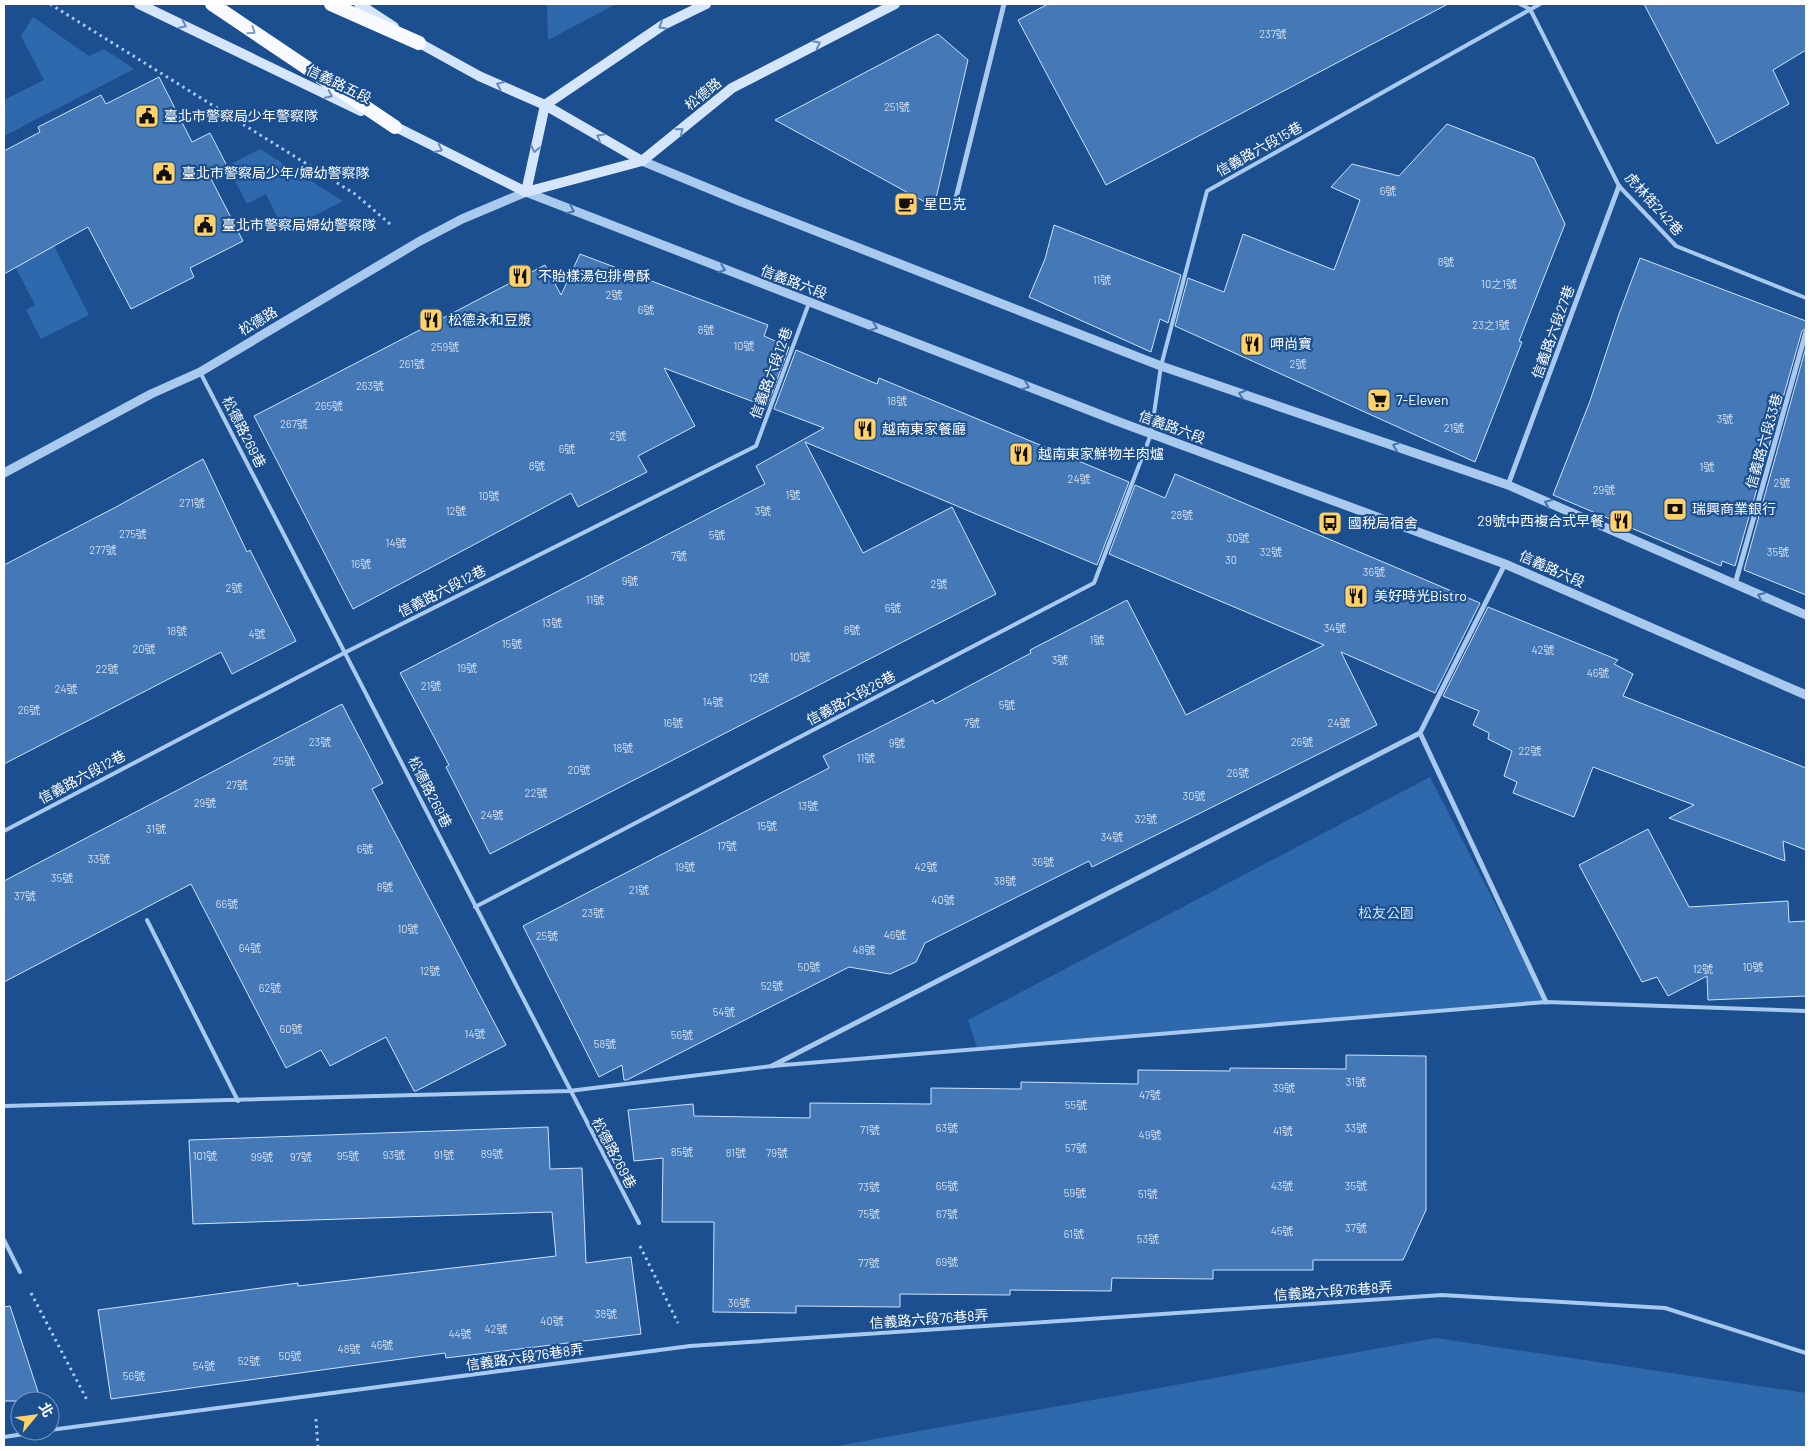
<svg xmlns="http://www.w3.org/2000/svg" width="1810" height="1451" viewBox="0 0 1810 1451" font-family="Barlow,'Noto Sans TC',sans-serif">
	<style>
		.green { fill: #2e69ad }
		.building { fill: #4478b7; stroke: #cfe3fa }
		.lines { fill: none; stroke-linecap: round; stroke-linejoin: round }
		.path { stroke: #a9c9ee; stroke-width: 3; stroke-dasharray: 2.5 4; stroke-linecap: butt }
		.service { stroke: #a9c9ee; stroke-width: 4 }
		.minor { stroke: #a9c9ee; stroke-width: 5 }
		.tertiary { stroke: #a9c9ee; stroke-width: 9 }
		.secondary { stroke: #d6e6fa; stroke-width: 10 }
		.trunk { stroke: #f8faff; stroke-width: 14 }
		.oneway { stroke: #668bba }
		.oneway2 { stroke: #7e9cc1 }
		.oneway3 { stroke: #4674ac }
		.labels { text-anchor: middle; stroke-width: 4.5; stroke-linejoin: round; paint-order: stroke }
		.number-label { font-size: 11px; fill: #d0dded }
		.street-label { font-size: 14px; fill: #fff; stroke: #1b4f8f }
		.poi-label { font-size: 14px; fill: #fff; stroke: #1b4f8f; text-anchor: start }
		.park-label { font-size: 14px; fill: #cfe3fa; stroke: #1b4f8f }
	</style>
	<rect width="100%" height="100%" fill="#1b4f8f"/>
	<!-- green -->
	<path class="green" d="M 547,4 L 616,4 L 548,40 Z
		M 33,17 L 89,56 L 104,49 L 134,69 L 4,136 L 4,100 L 44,80 L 21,36 Z
		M 4,148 L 89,315 L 41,339 L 26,310 L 35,305 L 4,245 L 16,239 L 4,216 Z
		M 260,149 L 343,201 L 284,231 L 266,194 L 247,204 L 227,166 Z
		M 1430,777 L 1545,1001 L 977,1047 L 968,1020 Z
		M 1436,1338 L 1806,1393 L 1806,1447 L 831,1447 Z"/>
	<!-- building -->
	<path class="building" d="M 1048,4 L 1448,4 L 1106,185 L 1018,20 Z
		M 1644,4 L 1806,4 L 1806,50 L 1773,70 L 1789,104 L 1717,144 Z
		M 938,34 L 968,60 L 934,207 L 775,120 Z
		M 159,77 L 192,142 L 210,133 L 227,166 L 209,175 L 243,241 L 190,268 L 194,277 L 131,309 L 88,227 L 4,274 L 4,151 L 40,132 L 38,127 L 101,95 L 106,104 Z
		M 1447,124 L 1534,158 L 1565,224 L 1519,341 L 1522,342 L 1475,462 L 1175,326 L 1188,278 L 1224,292 L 1243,234 L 1334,270 L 1360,200 L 1331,187 L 1352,164 L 1399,176 Z
		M 1054,225 L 1181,275 L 1168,323 L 1160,319 L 1151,352 L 1029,297 L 1045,259 Z
		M 580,254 L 768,325 L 764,336 L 789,347 L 767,407 L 664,368 L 695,426 L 638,456 L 647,472 L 578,507 L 571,493 L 353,609 L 254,416 L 545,265 L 561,295 Z
		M 1640,258 L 1806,321 L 1806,328 L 1802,331 L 1735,566 L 1722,561 L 1721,566 L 1553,495 L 1590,401 L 1619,314 Z
		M 1806,347 L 1806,595 L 1744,570 Z
		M 796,350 L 877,384 L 879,378 L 1129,482 L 1097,565 L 805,442 L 863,553 L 952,507 L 996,594 L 490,854 L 446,767 L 449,765 L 400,673 L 765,484 L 756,466 L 824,428 L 774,409 Z
		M 203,459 L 247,552 L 250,550 L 296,641 L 232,674 L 221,652 L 4,764 L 4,565 L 116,507 Z
		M 1175,474 L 1480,603 L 1435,693 L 1341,652 L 1377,725 L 1092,867 L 1089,861 L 925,943 L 916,962 L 890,974 L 849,967 L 627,1080 L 624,1080 L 622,1065 L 599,1077 L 523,926 L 829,768 L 823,756 L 933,700 L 935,704 L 1031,653 L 1030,650 L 1127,600 L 1186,715 L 1324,645 L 1109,554 L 1135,485 L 1165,498 Z
		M 1488,607 L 1618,660 L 1614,664 L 1633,674 L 1623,696 L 1806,768 L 1806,850 L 1783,841 L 1785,861 L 1669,818 L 1694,805 L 1593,767 L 1574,817 L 1513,793 L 1517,782 L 1504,776 L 1512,751 L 1488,739 L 1489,733 L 1473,725 L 1479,711 L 1443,696 Z
		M 342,704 L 383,783 L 372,789 L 506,1045 L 416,1091 L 414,1091 L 386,1037 L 330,1066 L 321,1050 L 286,1068 L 191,884 L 4,982 L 4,881 Z
		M 1648,829 L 1689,907 L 1788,901 L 1789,922 L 1806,921 L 1806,996 L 1708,1000 L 1707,976 L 1668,996 L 1657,977 L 1642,982 L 1579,865 Z
		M 1346,1055 L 1426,1056 L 1426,1210 L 1403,1260 L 1313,1260 L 1313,1270 L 1213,1270 L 1213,1279 L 1112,1278 L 1111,1291 L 1010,1290 L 1010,1295 L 900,1294 L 900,1307 L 796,1306 L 796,1313 L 713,1312 L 714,1222 L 662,1222 L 663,1158 L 634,1161 L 628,1110 L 693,1104 L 694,1116 L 810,1118 L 810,1103 L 931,1104 L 931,1088 L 1021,1089 L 1021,1082 L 1138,1084 L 1138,1070 L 1230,1071 L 1230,1068 L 1346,1069 Z
		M 548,1127 L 550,1169 L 582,1168 L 586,1263 L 631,1257 L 641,1334 L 446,1358 L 445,1353 L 111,1399 L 98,1310 L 298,1283 L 298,1286 L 556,1256 L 552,1212 L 193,1224 L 189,1140 Z
		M 10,1306 L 41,1401 L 4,1401 L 4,1307 Z"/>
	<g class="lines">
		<!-- path -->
		<path class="path" d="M 50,4 L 355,194 L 390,224
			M 640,1246 L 678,1323
			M 31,1293 L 87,1400
			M 316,1419 L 318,1447"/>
		<!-- service -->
		<path class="service" d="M 1520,4 L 1530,9 L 1619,186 L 1676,246 L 1806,298
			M 200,372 C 347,655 491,940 639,1223
			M 4,831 L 346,652 L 756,446 L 809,303
			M 475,907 L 1094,583 L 1151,434 L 1161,366 L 1207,191 L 1540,4
			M 147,920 L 238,1101
			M 4,1106 L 569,1091 L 772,1066 L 1546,1002 L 1806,1011
			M 4,1240 L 20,1272
			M 50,1430 L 690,1346 L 1442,1295 L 1665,1308 L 1806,1353
			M 4,1437 L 44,1431"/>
		<!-- minor -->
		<path class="minor" d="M 954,206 L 1004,4
			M 1508,485 L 1619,186
			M 1735,584 L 1806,332
			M 1420,733 L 1546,1002
			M 772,1066 L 1420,733 L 1505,564"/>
		<!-- tertiary -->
		<path class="tertiary" d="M 642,161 L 739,201 L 1161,366 L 1508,485 L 1806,615
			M 4,473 L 151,394 L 200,372 L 420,241 L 462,219 L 526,192 L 1122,423 L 1505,564 L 1806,695"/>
		<!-- secondary -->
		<path class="secondary" d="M 139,4 L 361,111
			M 359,4 L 394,27
			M 414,40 L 479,76 L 545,105 L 642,161
			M 390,124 L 526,192
			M 526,192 L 642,161 L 732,88 L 895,4
			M 526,192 L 545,105 L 663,25 L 706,4"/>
		<!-- trunk -->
		<path class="trunk" d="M 212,4 L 395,127
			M 331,4 L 419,43"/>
	</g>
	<!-- one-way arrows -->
	<defs><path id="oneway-chevron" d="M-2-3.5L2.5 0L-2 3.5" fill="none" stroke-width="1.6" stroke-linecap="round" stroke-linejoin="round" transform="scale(1.25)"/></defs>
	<g class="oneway">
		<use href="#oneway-chevron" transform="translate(183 25) rotate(26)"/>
		<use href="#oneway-chevron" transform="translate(662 26) rotate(149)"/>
		<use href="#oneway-chevron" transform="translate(817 44) rotate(-27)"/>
		<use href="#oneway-chevron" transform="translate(500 85) rotate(-156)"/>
		<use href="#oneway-chevron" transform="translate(329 95) rotate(26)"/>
		<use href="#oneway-chevron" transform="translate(680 131) rotate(-39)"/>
		<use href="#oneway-chevron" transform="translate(600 137) rotate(-150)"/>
		<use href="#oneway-chevron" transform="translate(439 149) rotate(27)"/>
		<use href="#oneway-chevron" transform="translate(535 149) rotate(102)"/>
	</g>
	<use class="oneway2" href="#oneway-chevron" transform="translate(252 31) rotate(34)"/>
	<g class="oneway3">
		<use href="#oneway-chevron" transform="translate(571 210) rotate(22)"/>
		<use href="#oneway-chevron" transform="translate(722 269) rotate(21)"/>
		<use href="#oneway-chevron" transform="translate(874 327) rotate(21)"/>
		<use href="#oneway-chevron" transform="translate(1026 386) rotate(21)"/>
		<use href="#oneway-chevron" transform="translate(1242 394) rotate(-161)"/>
		<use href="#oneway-chevron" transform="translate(1396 446) rotate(-161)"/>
		<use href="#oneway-chevron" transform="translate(1548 503) rotate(-156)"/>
		<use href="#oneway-chevron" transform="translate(1761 596) rotate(-157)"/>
	</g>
	<!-- icons -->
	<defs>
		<g id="civic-square" transform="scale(1.25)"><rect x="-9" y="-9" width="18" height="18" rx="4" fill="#ffd166" stroke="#1b4f8f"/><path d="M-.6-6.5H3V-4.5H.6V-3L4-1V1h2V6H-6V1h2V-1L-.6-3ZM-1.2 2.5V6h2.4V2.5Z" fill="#111"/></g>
		<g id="cafe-square" transform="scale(1.25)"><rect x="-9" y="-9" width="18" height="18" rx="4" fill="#ffd166" stroke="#1b4f8f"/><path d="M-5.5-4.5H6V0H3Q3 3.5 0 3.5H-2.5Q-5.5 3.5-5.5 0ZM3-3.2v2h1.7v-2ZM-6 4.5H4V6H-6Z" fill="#111"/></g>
		<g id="restaurant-square" transform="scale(1.25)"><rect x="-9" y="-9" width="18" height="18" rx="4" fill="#ffd166" stroke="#1b4f8f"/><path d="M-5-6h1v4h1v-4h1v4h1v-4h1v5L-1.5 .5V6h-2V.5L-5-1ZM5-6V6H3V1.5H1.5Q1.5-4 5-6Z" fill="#111"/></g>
		<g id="supermarket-square" transform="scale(1.25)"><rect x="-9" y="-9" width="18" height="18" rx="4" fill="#ffd166" stroke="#1b4f8f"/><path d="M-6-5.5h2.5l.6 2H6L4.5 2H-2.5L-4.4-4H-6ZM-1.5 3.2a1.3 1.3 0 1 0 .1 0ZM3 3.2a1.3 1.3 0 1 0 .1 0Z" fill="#111"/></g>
		<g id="bank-square" transform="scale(1.25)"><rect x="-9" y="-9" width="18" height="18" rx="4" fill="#ffd166" stroke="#1b4f8f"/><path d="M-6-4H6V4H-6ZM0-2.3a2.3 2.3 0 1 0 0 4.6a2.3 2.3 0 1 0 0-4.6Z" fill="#111"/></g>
		<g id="bus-square" transform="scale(1.25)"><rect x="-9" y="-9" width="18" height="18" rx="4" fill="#ffd166" stroke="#1b4f8f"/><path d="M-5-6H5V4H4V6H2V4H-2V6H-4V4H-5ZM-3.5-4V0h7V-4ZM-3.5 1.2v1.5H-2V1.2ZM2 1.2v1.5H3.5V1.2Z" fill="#111"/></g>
	</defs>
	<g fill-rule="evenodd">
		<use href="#civic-square" x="147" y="116"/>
		<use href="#civic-square" x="164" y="173"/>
		<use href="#cafe-square" x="906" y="204"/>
		<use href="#civic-square" x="205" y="225"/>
		<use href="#restaurant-square" x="520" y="276"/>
		<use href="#restaurant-square" x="431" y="320"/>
		<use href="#restaurant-square" x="1252" y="344"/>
		<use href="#supermarket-square" x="1379" y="400"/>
		<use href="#restaurant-square" x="865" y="429"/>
		<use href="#restaurant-square" x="1021" y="454"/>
		<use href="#bank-square" x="1675" y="509"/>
		<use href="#restaurant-square" x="1621" y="521"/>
		<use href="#bus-square" x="1330" y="523"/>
		<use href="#restaurant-square" x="1356" y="596"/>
	</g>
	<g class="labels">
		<!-- number labels -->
		<g class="number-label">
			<text x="1273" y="38">237號</text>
			<text x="897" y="111">251號</text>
			<text x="1388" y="195">6號</text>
			<text x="1446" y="266">8號</text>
			<text x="1102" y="284">11號</text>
			<text x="1499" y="288">10之1號</text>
			<text x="614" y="299">2號</text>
			<text x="646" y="314">6號</text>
			<text x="1491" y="329">23之1號</text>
			<text x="706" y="334">8號</text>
			<text x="744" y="350">10號</text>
			<text x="445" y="351">259號</text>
			<text x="412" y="368">261號</text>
			<text x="1298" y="368">2號</text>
			<text x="370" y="390">263號</text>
			<text x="897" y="405">18號</text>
			<text x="329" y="410">265號</text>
			<text x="1725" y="423">3號</text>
			<text x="294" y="428">267號</text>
			<text x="1454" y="432">21號</text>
			<text x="618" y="440">2號</text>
			<text x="567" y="453">6號</text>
			<text x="537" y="470">8號</text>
			<text x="1707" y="471">1號</text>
			<text x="1079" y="483">24號</text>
			<text x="1782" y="487">2號</text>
			<text x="1604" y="494">29號</text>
			<text x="793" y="499">1號</text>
			<text x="489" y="500">10號</text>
			<text x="192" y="507">271號</text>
			<text x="456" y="515">12號</text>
			<text x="763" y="515">3號</text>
			<text x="1182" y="519">28號</text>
			<text x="133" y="538">275號</text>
			<text x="717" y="539">5號</text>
			<text x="1238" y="542">30號</text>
			<text x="396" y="547">14號</text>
			<text x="103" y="554">277號</text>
			<text x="1271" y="556">32號</text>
			<text x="1778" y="556">35號</text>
			<text x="679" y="560">7號</text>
			<text x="1231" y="564">30</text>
			<text x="361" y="568">16號</text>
			<text x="1374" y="576">36號</text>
			<text x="630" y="585">9號</text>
			<text x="939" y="588">2號</text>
			<text x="234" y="592">2號</text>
			<text x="595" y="604">11號</text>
			<text x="893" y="612">6號</text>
			<text x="552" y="627">13號</text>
			<text x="1335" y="632">34號</text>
			<text x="852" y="634">8號</text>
			<text x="177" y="635">18號</text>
			<text x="257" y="638">4號</text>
			<text x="1097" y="644">1號</text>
			<text x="512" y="648">15號</text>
			<text x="144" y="653">20號</text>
			<text x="1543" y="654">42號</text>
			<text x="800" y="661">10號</text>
			<text x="1060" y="664">3號</text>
			<text x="467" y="672">19號</text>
			<text x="107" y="673">22號</text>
			<text x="1598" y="677">46號</text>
			<text x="759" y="682">12號</text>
			<text x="431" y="690">21號</text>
			<text x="66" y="693">24號</text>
			<text x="713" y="706">14號</text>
			<text x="1007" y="709">5號</text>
			<text x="29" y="714">26號</text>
			<text x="673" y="727">16號</text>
			<text x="972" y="727">7號</text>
			<text x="1339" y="727">24號</text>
			<text x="320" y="746">23號</text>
			<text x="1302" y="746">26號</text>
			<text x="897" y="747">9號</text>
			<text x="623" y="752">18號</text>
			<text x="1530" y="755">22號</text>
			<text x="866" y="762">11號</text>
			<text x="284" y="765">25號</text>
			<text x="579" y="774">20號</text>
			<text x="1238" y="777">26號</text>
			<text x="237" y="789">27號</text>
			<text x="536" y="797">22號</text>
			<text x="1194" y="800">30號</text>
			<text x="205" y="807">29號</text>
			<text x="808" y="810">13號</text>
			<text x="492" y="819">24號</text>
			<text x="1146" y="823">32號</text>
			<text x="767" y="830">15號</text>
			<text x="156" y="833">31號</text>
			<text x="1112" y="841">34號</text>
			<text x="727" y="850">17號</text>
			<text x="365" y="853">6號</text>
			<text x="99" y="863">33號</text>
			<text x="1043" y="866">36號</text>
			<text x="685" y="871">19號</text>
			<text x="926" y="871">42號</text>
			<text x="62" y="882">35號</text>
			<text x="1005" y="885">38號</text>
			<text x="385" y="891">8號</text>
			<text x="639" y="894">21號</text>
			<text x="25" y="900">37號</text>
			<text x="943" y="904">40號</text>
			<text x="227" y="908">66號</text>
			<text x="593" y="917">23號</text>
			<text x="408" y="933">10號</text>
			<text x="895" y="939">46號</text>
			<text x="547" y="940">25號</text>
			<text x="250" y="952">64號</text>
			<text x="864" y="954">48號</text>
			<text x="809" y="971">50號</text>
			<text x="1753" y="971">10號</text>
			<text x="1703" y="973">12號</text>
			<text x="430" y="975">12號</text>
			<text x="772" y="990">52號</text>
			<text x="270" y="992">62號</text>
			<text x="724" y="1016">54號</text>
			<text x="291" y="1033">60號</text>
			<text x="475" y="1038">14號</text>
			<text x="682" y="1039">56號</text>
			<text x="605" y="1048">58號</text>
			<text x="1356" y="1086">31號</text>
			<text x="1284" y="1092">39號</text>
			<text x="1150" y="1099">47號</text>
			<text x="1076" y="1109">55號</text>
			<text x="947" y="1132">63號</text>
			<text x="1356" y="1132">33號</text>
			<text x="870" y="1134">71號</text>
			<text x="1283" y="1135">41號</text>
			<text x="1150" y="1139">49號</text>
			<text x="1076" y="1152">57號</text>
			<text x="682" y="1156">85號</text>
			<text x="736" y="1157">81號</text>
			<text x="777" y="1157">79號</text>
			<text x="492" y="1158">89號</text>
			<text x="394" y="1159">93號</text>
			<text x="444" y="1159">91號</text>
			<text x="205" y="1160">101號</text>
			<text x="348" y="1160">95號</text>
			<text x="262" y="1161">99號</text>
			<text x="301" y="1161">97號</text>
			<text x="947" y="1190">65號</text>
			<text x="1282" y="1190">43號</text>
			<text x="1356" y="1190">35號</text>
			<text x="869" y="1191">73號</text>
			<text x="1075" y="1197">59號</text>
			<text x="1148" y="1198">51號</text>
			<text x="869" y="1218">75號</text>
			<text x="947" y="1218">67號</text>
			<text x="1356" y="1232">37號</text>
			<text x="1282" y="1235">45號</text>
			<text x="1074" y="1238">61號</text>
			<text x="1148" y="1243">53號</text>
			<text x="947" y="1266">69號</text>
			<text x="869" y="1267">77號</text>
			<text x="739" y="1307">36號</text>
			<text x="606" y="1318">38號</text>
			<text x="552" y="1325">40號</text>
			<text x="496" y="1333">42號</text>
			<text x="460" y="1338">44號</text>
			<text x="382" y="1349">46號</text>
			<text x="349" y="1353">48號</text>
			<text x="290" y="1360">50號</text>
			<text x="249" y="1365">52號</text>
			<text x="204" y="1370">54號</text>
			<text x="134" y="1380">56號</text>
		</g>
		<!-- street labels -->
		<g class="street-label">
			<text transform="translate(339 84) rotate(26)" y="5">信義路五段</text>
			<text transform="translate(703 94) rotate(-39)" y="5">松德路</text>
			<text transform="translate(1259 149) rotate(-29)" y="5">信義路六段15巷</text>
			<text transform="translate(1654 204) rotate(48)" y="5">虎林街242巷</text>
			<text transform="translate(794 282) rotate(21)" y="5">信義路六段</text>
			<text transform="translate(258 321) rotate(-31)" y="5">松德路</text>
			<text transform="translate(1553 332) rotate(-70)" y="5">信義路六段27巷</text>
			<text transform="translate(771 373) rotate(-70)" y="5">信義路六段12巷</text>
			<text transform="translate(1172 427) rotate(20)" y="5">信義路六段</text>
			<text transform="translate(244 432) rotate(63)" y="5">松德路269巷</text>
			<text transform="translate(1764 441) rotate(-74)" y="5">信義路六段33巷</text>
			<text transform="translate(1552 569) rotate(24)" y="5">信義路六段</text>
			<text transform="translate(442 591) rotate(-27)" y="5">信義路六段12巷</text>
			<text transform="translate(851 698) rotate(-28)" y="5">信義路六段26巷</text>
			<text transform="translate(82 777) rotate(-28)" y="5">信義路六段12巷</text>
			<text transform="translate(430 792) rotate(63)" y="5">松德路269巷</text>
			<text transform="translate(614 1153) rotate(62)" y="5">松德路269巷</text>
			<text transform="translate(1333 1291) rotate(-4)" y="5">信義路六段76巷8弄</text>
			<text transform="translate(929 1319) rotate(-4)" y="5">信義路六段76巷8弄</text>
			<text transform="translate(525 1357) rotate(-8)" y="5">信義路六段76巷8弄</text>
		</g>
		<!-- poi labels -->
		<g class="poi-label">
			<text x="164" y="121">臺北市警察局少年警察隊</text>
			<text x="182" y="178">臺北市警察局少年/婦幼警察隊</text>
			<text x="924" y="209">星巴克</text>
			<text x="222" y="230">臺北市警察局婦幼警察隊</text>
			<text x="538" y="281">不貽樣湯包排骨酥</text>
			<text x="448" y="325">松德永和豆漿</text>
			<text x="1270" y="349">呷尚寶</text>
			<text x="1396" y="405">7-Eleven</text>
			<text x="882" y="434">越南東家餐廳</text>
			<text x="1038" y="459">越南東家鮮物羊肉爐</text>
			<text x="1692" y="514">瑞興商業銀行</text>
			<text x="1604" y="526" text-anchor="end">29號中西複合式早餐</text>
			<text x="1348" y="528">國稅局宿舍</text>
			<text x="1374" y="601">美好時光Bistro</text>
		</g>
		<!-- park labels -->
		<g class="park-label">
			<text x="1386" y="918">松友公園</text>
		</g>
	</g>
	<!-- border -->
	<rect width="1810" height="1451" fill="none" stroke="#ffffff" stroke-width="10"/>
	<!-- north arrow -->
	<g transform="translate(35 1416) rotate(61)"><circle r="24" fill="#1b4f8f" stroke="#7695bc"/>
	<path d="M0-4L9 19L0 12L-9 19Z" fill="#ffd166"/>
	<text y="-8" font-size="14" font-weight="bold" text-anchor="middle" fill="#ffffff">北</text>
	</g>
</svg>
